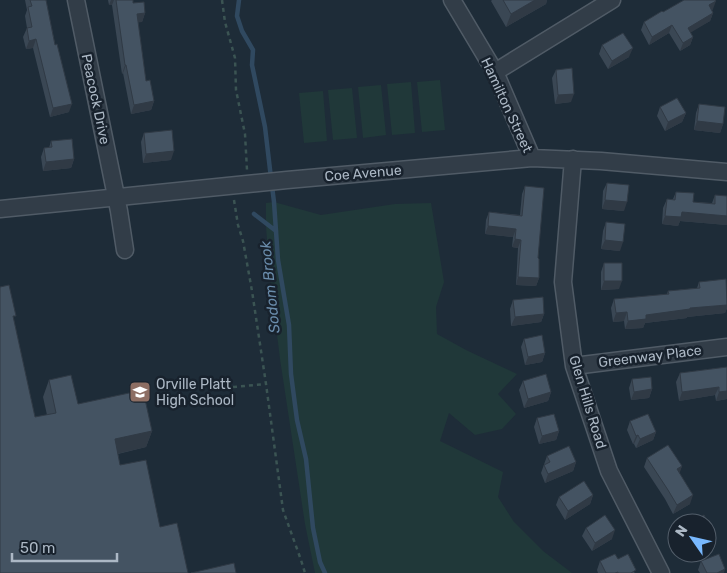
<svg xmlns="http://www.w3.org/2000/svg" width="727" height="573" viewBox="0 0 727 573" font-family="Rubik,sans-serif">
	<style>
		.green { fill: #203839 }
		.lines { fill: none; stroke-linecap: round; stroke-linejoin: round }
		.stream { stroke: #304960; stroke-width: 4.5 }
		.minor-casing { stroke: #505b66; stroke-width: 19 }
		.path { stroke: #3b5453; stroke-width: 2.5; stroke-dasharray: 4 4; stroke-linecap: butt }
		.minor { stroke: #323d48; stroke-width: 16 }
		.wall { fill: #3a4754 }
		.shaded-wall { fill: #303a45 }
		.building { fill: #445362; stroke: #303a45 }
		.labels { text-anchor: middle; stroke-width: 5; stroke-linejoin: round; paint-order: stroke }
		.street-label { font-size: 14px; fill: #acb8c5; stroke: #18222d }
		.poi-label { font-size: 14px; fill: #acb8c5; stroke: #18222d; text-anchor: start }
		.water-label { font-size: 15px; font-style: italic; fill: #6a8cab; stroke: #18222d }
	</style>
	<rect width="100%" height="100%" fill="#1e2c38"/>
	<!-- green -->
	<path class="green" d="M 440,80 L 445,130 L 422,132 L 417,82 Z
		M 411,82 L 415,133 L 392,135 L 387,84 Z
		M 381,85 L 386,135 L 363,138 L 358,87 Z
		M 352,88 L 357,138 L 333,140 L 328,90 Z
		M 323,91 L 327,141 L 304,143 L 299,93 Z
		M 274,202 L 321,215 L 395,204 L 431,203 L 444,282 L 436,307 L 437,334 L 466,350 L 517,374 L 498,394 L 516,414 L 502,429 L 475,435 L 449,413 L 440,441 L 503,472 L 498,497 L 514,522 L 543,551 L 572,573 L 315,573 L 305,524 L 280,359 L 270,277 L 266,227 L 266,203 Z"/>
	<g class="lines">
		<!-- stream -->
		<path class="stream" d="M 239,0 L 237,16 L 242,31 L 253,50 L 252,65 L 265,127 L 271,178
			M 272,186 L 274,202 L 278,260 L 289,325 L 291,374 L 297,420 L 306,459 L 313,528 L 320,562 L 325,573
			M 254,214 L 276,231"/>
		<!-- minor casing -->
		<g class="minor-casing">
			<path id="minor" d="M 76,0 L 119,211 L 125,250
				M 452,0 L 495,72 L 532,158
				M 495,72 L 612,0
				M 573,159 L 563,282 L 574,366 L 609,471 L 661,573
				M 0,209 L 287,180 L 532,158 L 601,161 L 727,172
				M 574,366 L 727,347"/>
		</g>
		<!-- path -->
		<path class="path" d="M 222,0 L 225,22 L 235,58 L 236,90 L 245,134 L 247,170
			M 234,200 L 238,225 L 243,241 L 252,291 L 266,384 L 283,510 L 301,560 L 305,573
			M 233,387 L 266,384"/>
		<!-- minor -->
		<use href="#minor" class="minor"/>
	</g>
	<!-- wall -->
	<path class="wall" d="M 25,0 L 46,0 L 69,112 L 50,117 L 33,48 L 26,49 L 23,37 L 27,28 L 25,16 L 27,10 Z
		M 108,0 L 133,0 L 133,3 L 145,13 L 142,22 L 138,22 L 146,81 L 154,101 L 151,110 L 131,114 L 123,73 L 122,74 L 112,5 L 109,5 Z
		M 492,0 L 547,0 L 546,4 L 506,27 L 491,1 Z
		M 713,9 L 712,10 L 713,13 L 710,21 L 690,32 L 693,37 L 690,45 L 680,51 L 669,33 L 649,45 L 641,30 L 644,22 L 663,12 Z
		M 602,45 L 629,57 L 608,69 L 599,54 Z
		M 556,70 L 571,102 L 555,104 L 552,78 Z
		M 699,104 L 723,124 L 720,133 L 694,130 L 696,113 Z
		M 660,107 L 686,113 L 682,122 L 665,131 L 657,116 Z
		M 144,133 L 171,160 L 143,163 L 141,142 Z
		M 51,141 L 74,159 L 71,168 L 43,171 L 41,157 L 44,148 L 49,148 Z
		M 607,183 L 624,211 L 602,209 L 603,191 Z
		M 525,186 L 538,258 L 539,278 L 536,286 L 516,285 L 518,248 L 512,247 L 513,237 L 485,234 L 486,220 L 489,212 L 520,215 L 522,194 Z
		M 676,192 L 693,202 L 712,203 L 715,195 L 727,225 L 680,221 L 678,226 L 662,224 L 663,208 L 667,199 L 673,199 Z
		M 606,222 L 620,251 L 601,249 L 603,231 Z
		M 604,263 L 619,289 L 601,290 L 601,272 Z
		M 699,282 L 727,292 L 727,308 L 725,313 L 687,317 L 687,318 L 645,323 L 643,328 L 625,329 L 624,321 L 613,322 L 611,308 L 614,299 L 667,294 L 668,291 L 697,288 Z
		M 513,300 L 544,314 L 541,322 L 511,326 L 510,309 Z
		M 14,321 L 35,417 L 47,415 L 43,397 L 49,380 L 78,404 L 152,431 L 146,447 L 118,454 L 120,465 L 160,527 L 0,573 Z
		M 524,339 L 545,353 L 542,362 L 525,365 L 521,347 Z
		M 727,367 L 727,399 L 716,401 L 715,395 L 679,401 L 676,382 L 680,373 Z
		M 632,379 L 652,389 L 649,398 L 631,400 L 629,388 Z
		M 523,381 L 551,392 L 548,401 L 524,408 L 519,390 Z
		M 537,418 L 559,431 L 556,440 L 539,444 L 534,427 Z
		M 630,421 L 656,432 L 653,440 L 636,448 L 634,444 L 633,444 L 627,430 Z
		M 547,456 L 576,462 L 573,471 L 545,483 L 541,473 Z
		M 647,458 L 682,466 L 679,473 L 690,504 L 673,514 L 665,499 L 644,467 Z
		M 593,495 L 590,504 L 565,520 L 556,505 L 559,497 Z
		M 586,528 L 612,539 L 592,551 L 582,536 Z
		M 618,559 L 635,573 L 598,573 L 597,570 L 600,561 Z
		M 701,561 L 724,573 L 700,573 L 698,570 Z"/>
	<!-- shaded-wall -->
	<path class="shaded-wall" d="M 111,0 L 114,0 L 112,5 L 109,5 Z
		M 535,0 L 547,0 L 546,4 L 506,27 L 511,14 Z
		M 716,1 L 713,9 L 706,14 L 709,5 Z
		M 145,13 L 142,22 L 134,23 L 137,14 Z
		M 713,13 L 710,21 L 685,36 L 688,28 Z
		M 672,25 L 669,33 L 649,45 L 652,37 Z
		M 693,37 L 690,45 L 680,51 L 683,43 Z
		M 36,39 L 33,48 L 26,49 L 29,41 Z
		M 633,48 L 629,57 L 608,69 L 612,61 Z
		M 125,65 L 126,65 L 123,73 L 122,74 Z
		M 574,94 L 571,102 L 555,104 L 558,95 Z
		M 154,101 L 151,110 L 131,114 L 134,105 Z
		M 72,104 L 69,112 L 50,117 L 53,108 Z
		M 686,113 L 682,122 L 665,131 L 668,122 Z
		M 697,121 L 723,124 L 720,133 L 694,130 Z
		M 174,151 L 171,160 L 143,163 L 146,154 Z
		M 74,159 L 71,168 L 43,171 L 46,162 Z
		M 605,200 L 627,202 L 624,211 L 602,209 Z
		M 682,212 L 727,216 L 727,225 L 680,221 L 678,226 L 662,224 L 665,216 Z
		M 488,226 L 516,229 L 513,237 L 485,234 Z
		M 515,239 L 521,240 L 518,248 L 512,247 Z
		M 605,240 L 623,242 L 620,251 L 601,249 Z
		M 518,277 L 539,278 L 536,286 L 516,285 Z
		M 604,281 L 622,281 L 619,289 L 601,290 Z
		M 727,305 L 727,308 L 725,313 L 687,317 L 687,318 L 645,323 L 643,328 L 625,329 L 628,321 L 646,315 L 690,308 Z
		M 627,312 L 624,321 L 613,322 L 616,313 Z
		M 544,314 L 541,322 L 511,326 L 515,317 Z
		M 545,353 L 542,362 L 525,365 L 528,357 Z
		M 719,387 L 715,395 L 679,401 L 682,392 Z
		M 652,389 L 649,398 L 631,400 L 634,392 Z
		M 727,391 L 727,399 L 716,401 L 719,392 Z
		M 551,392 L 548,401 L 524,408 L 528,399 Z
		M 152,431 L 146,447 L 108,456 L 115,439 Z
		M 559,431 L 556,440 L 539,444 L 542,436 Z
		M 656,432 L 653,440 L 636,448 L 640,439 Z
		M 638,435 L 634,444 L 633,444 L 636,436 Z
		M 576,462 L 573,471 L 545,483 L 548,474 Z
		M 682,466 L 679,475 L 677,469 Z
		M 593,495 L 590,504 L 565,520 L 568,511 Z
		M 693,495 L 690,504 L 673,514 L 677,505 Z
		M 615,530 L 612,539 L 592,551 L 595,543 Z
		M 712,532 L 709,541 L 707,542 L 707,535 Z
		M 725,569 L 724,573 L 717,573 Z"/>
	<!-- building -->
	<path class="building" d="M 30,0 L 46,0 L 55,45 L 57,44 L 72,104 L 53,108 L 36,39 L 29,41 L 27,28 L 32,27 L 28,7 L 32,6 Z
		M 116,0 L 133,0 L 133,3 L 144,2 L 145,13 L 137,14 L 146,81 L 150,80 L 154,101 L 134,105 L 126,65 L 125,65 Z
		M 503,0 L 535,0 L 511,14 Z
		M 684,0 L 715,0 L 716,1 L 709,5 L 713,13 L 688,28 L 693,37 L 683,43 L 672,25 L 652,37 L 644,22 L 662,11 L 663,12 Z
		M 623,33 L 633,48 L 612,61 L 602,45 Z
		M 572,68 L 574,94 L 558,95 L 556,70 Z
		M 677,98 L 686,113 L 668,122 L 660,107 Z
		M 699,104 L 725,107 L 723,124 L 697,121 Z
		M 172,130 L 174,151 L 146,154 L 144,133 Z
		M 72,139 L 74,159 L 46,162 L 44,148 L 52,147 L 51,141 Z
		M 607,183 L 629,185 L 627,202 L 605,200 Z
		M 525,186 L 544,188 L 538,258 L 539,259 L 539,278 L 518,277 L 521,240 L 515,239 L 516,229 L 488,226 L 489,212 L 522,216 Z
		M 676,192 L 694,193 L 693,202 L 715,204 L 715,195 L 727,196 L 727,216 L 682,212 L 681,217 L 665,216 L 667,199 L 675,200 Z
		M 606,222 L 625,224 L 623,242 L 605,240 Z
		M 604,263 L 622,263 L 622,281 L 604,281 Z
		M 726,279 L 727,305 L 690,308 L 690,309 L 646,315 L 646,319 L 628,321 L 627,312 L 616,313 L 614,299 L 669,294 L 668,291 L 700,288 L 699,282 Z
		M 9,285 L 16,316 L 13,316 L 35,417 L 56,413 L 49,380 L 71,375 L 78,404 L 143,390 L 152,431 L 115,439 L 120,465 L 146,460 L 160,527 L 177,523 L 188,573 L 0,573 L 0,287 Z
		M 543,297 L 544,314 L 515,317 L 513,300 Z
		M 542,335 L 545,353 L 528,357 L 524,339 Z
		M 727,367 L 727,391 L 719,392 L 719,387 L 682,392 L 680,373 Z
		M 546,374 L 551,392 L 528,399 L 523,381 Z
		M 651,377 L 652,389 L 634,392 L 632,379 Z
		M 554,414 L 559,431 L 542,436 L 537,418 Z
		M 648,414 L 656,432 L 640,439 L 638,435 L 636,436 L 630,421 Z
		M 668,445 L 682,466 L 677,469 L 693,495 L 677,505 L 668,490 L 647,458 Z
		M 569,446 L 576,462 L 548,474 L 544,465 L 550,462 L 547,456 Z
		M 584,481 L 593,495 L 568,511 L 559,497 Z
		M 605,515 L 615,530 L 595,543 L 586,528 Z
		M 704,515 L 712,532 L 707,535 L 707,523 L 689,523 Z
		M 615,554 L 618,559 L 628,554 L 636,570 L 631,573 L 618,573 L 618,572 L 615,573 L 606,573 L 600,561 Z
		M 719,554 L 725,569 L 717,573 L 707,573 L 701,561 Z
		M 234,563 L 236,573 L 191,573 Z"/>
	<!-- icons -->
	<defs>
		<g id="school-square" transform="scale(1.125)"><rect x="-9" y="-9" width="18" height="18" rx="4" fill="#8d6e63" stroke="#18222d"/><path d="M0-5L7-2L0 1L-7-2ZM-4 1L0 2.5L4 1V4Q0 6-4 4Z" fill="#fff"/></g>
	</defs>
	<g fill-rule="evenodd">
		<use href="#school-square" x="140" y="392"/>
	</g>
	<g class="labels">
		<!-- street labels -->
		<g class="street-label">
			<text transform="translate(96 99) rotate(78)" y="5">Peacock Drive</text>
			<text transform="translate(507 105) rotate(65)" y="5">Hamilton Street</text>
			<text transform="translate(363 173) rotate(-5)" y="5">Coe Avenue</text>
			<text transform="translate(650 356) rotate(-7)" y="5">Greenway Place</text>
			<text transform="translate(588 402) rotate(73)" y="5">Glen Hills Road</text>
		</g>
		<!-- poi labels -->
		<g class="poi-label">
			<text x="156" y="389">Orville Platt<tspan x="156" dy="16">High School</tspan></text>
		</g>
		<!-- water labels -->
		<g class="water-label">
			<text transform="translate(270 287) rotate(-96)" y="5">Sodom Brook</text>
		</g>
	</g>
	<!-- north arrow -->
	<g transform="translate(692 538) rotate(304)"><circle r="24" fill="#18222d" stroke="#535e6a"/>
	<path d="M0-4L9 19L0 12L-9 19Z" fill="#78b8fe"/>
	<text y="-8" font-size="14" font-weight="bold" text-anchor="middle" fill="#acb8c5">N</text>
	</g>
	<!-- scale -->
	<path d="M12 553v8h105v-8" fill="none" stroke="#acb8c5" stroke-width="2.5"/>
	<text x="20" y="553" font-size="15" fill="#acb8c5" stroke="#18222d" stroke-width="4" paint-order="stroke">50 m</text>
</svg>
